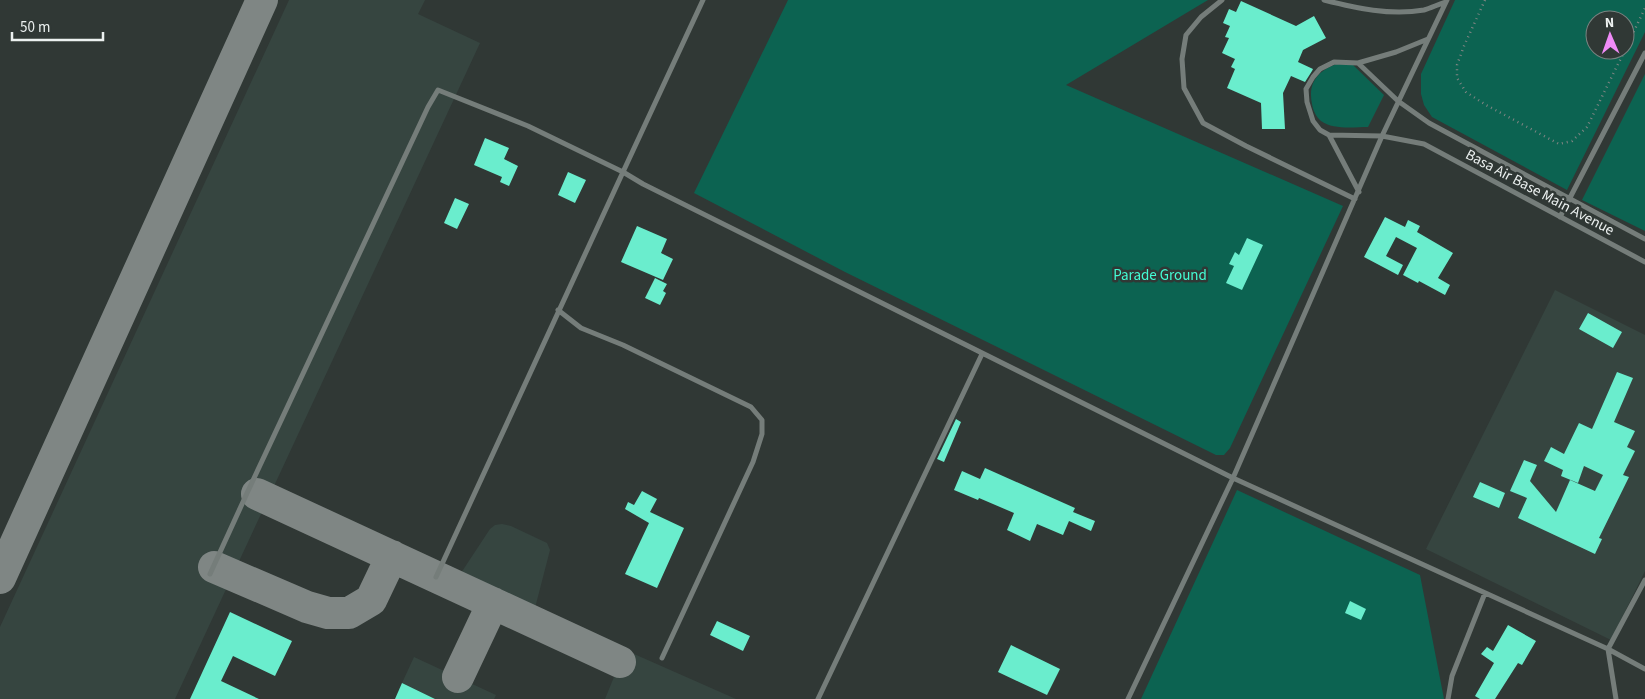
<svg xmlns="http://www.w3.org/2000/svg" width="1645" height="699" viewBox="0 0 1645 699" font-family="'Source Sans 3',sans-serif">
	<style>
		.built { fill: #364540 }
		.green { fill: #0c6351; fill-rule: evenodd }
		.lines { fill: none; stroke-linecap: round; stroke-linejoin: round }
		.taxiway { stroke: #7f8684; stroke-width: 32 }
		.building { fill: #6aedcd }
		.path { stroke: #7f8583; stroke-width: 2.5; stroke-dasharray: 1 4; stroke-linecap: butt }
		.lane { stroke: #757d7a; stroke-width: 5 }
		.labels { text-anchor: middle; stroke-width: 5; stroke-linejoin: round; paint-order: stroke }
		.street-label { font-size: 15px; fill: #ecf1f0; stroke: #303835 }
		.park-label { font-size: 15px; fill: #43fcd4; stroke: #303835 }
	</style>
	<rect width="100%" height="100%" fill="#303835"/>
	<!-- built -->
	<path class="built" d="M 289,0 L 425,0 L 418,14 L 480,43 L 175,699 L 0,699 L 0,627 Z
		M 1555,290 L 1645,335 L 1645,571 L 1611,640 L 1426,549 Z
		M 502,524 L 511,526 L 547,543 L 550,550 L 535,608 L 461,573 L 490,529 L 495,525 Z
		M 625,650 L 736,699 L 605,699 Z
		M 414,657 L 496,695 L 494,699 L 435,699 L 402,683 Z"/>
	<!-- green -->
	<path class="green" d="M 788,0 L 1208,0 L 1066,85 L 1343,206 L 1230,448 L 1224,455 L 1216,455 L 845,272 L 694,193 Z
		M 1455,0 L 1645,0 L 1645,32 L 1567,190 L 1432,117 L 1424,105 L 1421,94 L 1421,74 ZM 1595,20 L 1625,20 L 1625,50 L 1595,50 Z
		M 1343,62 L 1353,65 L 1384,95 L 1368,127 C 1354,127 1333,130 1321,121 C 1316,117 1313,110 1312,104 C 1307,80 1321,68 1343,62 Z
		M 1645,74 L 1645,231 L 1582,200 Z
		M 1237,490 L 1420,575 L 1444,699 L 1141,699 Z"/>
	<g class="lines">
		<!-- taxiway -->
		<path class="taxiway" d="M 257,494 L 620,662
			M 214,567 L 307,607 L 328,613 L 349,613 L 371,600 L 392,556
			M 0,578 L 262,0
			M 458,677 L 493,603"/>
	</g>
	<!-- building -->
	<path class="building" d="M 1241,1 L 1296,26 L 1314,16 L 1326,38 L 1303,50 L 1298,62 L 1313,69 L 1312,71 L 1305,82 L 1291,76 L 1283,93 L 1285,129 L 1262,129 L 1261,103 L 1227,88 L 1235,69 L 1231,67 L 1235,59 L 1222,53 L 1229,38 L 1225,37 L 1230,26 L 1223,23 L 1229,9 L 1236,12 Z
		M 485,138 L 509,148 L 504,159 L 518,166 L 509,186 L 500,182 L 502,177 L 474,165 Z
		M 568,172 L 586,180 L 575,203 L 558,195 Z
		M 455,198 L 469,204 L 457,229 L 444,223 Z
		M 1385,217 L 1405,227 L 1408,220 L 1420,226 L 1417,232 L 1453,253 L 1438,278 L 1450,285 L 1445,295 L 1419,281 L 1418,283 L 1403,275 L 1417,248 L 1396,237 L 1386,256 L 1403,265 L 1398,275 L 1364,257 Z
		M 637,226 L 667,239 L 661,253 L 673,259 L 663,280 L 621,262 Z
		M 1247,238 L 1263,245 L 1242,290 L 1226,283 L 1234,266 L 1229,264 L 1235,252 L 1239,255 Z
		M 655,278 L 667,284 L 663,291 L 666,293 L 660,305 L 645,298 Z
		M 1588,313 L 1622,332 L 1613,348 L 1579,329 Z
		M 1617,372 L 1633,378 L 1614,422 L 1635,431 L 1627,447 L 1635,451 L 1623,475 L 1629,477 L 1599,538 L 1602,539 L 1595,554 L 1518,518 L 1527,498 L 1510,491 L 1524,460 L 1537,465 L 1530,481 L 1556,512 L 1570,480 L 1595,491 L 1603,475 L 1584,466 L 1578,483 L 1561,476 L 1563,470 L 1544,461 L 1551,447 L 1564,454 L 1579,423 L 1592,429 Z
		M 956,419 L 961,422 L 944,462 L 937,459 Z
		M 985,468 L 1075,508 L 1073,512 L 1095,521 L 1091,531 L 1069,521 L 1063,535 L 1037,524 L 1030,541 L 1007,530 L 1014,513 L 979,498 L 978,500 L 954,490 L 962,471 L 980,479 Z
		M 1480,482 L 1505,493 L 1499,508 L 1473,497 Z
		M 642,491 L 657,499 L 650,512 L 684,528 L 657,588 L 625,574 L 649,523 L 625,509 L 628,502 L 634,505 Z
		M 1350,601 L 1366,609 L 1361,620 L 1345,613 Z
		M 230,612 L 292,641 L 275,676 L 233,656 L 221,681 L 259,699 L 190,699 Z
		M 717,621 L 750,636 L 743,651 L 710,635 Z
		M 1508,625 L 1536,641 L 1522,665 L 1518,663 L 1495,699 L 1480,699 L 1475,696 L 1494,663 L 1481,654 L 1487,647 L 1493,651 Z
		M 1011,645 L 1060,669 L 1047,695 L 998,672 Z
		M 402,683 L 435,699 L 395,699 Z"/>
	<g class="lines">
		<!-- path -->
		<path class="path" d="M 1485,0 L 1464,46 L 1457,65 L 1457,78 L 1466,92 L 1486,105 L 1559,144 L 1572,141 L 1587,127 L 1625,50
			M 1625,50 L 1645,8"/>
		<!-- lane -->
		<path class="lane" d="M 1222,0 L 1201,17 L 1186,35 L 1182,59 L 1184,88 L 1203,123 L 1246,146 L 1355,199
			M 1324,0 C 1356,8 1390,16 1424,10 C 1431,8 1439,4 1446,2
			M 1358,63 L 1396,52 L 1428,39
			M 1329,135 L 1359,192
			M 1560,217 L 1645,53
			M 1645,239 L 1429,123 L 1398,101 L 1358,63 L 1334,62 L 1320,69 L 1313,77 L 1306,89 L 1307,102 L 1313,121 L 1320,130 L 1329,135 L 1382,136 L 1424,144 L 1645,262
			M 558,310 L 581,328 L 623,345 L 751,407 L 762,420 L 762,434 L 753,462 L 662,658
			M 210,574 L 248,491 L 428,107 L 438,90 L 528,126 L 623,172 L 703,0
			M 436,577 L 623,172 L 643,184 L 1233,478 L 1608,649 L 1645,669
			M 818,699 L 982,354
			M 1128,699 L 1233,478 L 1382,136 L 1447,0
			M 1448,699 L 1452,676 L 1485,593
			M 1616,699 L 1608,649 L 1645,580"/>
	</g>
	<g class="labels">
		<!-- street labels -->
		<g class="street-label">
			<text transform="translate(1540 192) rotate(28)" y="5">Basa Air Base Main Avenue</text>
		</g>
		<!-- park labels -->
		<g class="park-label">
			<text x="1160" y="280">Parade Ground</text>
		</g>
	</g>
	<!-- north arrow -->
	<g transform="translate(1610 35) rotate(358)"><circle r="24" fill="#303835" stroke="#7b8280"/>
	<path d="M0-4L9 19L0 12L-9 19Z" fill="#ef8bf7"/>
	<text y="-8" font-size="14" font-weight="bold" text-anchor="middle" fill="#ecf1f0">N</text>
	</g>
	<!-- scale -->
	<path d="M12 32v8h91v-8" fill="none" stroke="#ecf1f0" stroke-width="2.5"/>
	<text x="20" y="32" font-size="15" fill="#ecf1f0" stroke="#303835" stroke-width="4" paint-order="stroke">50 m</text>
</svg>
